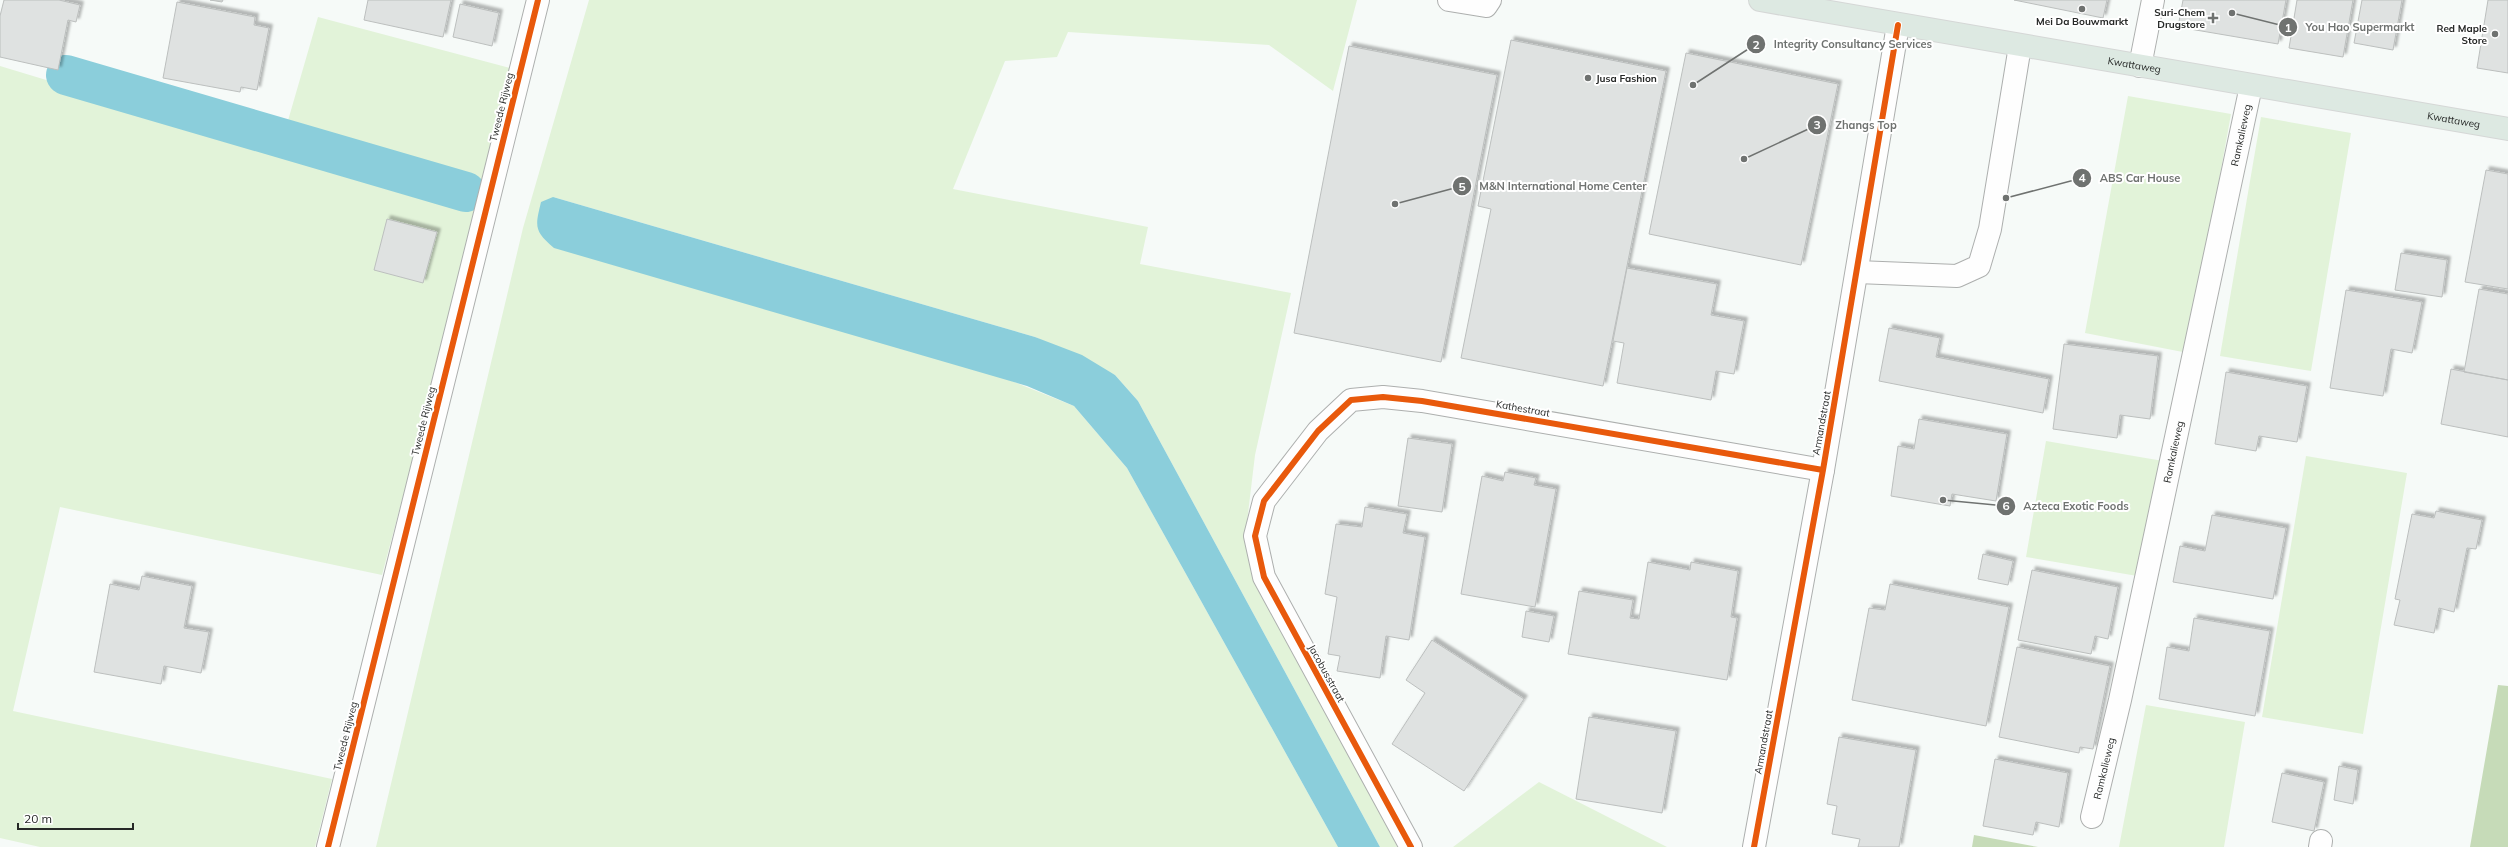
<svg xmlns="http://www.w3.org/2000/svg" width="2508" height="847" viewBox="0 0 2508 847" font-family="Mulish,sans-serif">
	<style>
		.green { fill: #e2f3d9 }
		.forest { fill: #c6dbb8 }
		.water { fill: #8bcedb }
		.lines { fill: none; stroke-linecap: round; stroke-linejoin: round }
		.canal { stroke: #8bcedb; stroke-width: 40 }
		.building { fill: #dfe2e1; stroke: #bcbfbe; filter: url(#shadow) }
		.service-casing { stroke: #adafae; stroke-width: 24 }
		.minor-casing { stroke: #adafae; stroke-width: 24 }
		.tertiary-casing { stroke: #adafae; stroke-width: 24 }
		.primary-casing { stroke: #d5d7d6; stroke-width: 24 }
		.service { stroke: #fefefe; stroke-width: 22 }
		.minor { stroke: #fefefe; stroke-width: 22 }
		.tertiary { stroke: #fefefe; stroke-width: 22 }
		.primary { stroke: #dde9e2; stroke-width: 22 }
		.cycleway-casing { stroke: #fff; stroke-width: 8 }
		.cycleway { stroke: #e8590c; stroke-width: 6 }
		.poi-dot { fill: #6f7270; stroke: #fff; stroke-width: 1.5 }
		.labels { text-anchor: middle; stroke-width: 4; stroke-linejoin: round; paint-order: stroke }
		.poi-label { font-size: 10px; font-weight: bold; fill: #262827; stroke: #fff; text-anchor: end }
		.street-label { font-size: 10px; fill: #262827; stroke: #fff }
		.leader { fill: none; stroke: #6f7270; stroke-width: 1.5 }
		.callout-dot { fill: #6f7270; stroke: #fff; stroke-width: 1.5 }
		.mark-label { font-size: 12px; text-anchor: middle; font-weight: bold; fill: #fff }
		.callout-label { font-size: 11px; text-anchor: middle; font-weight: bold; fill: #6f7270; stroke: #fff; stroke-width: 4; stroke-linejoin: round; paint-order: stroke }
	</style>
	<defs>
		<filter id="shadow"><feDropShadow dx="3.5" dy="-3.5" stdDeviation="1" flood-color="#0004"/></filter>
	</defs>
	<rect width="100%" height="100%" fill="#f6faf8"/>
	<!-- green -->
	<path class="green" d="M 589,0 L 1357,0 L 1333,91 L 1269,45 L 1068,32 L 1057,57 L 1005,61 L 953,189 L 1148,227 L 1140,264 L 1291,293 L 1255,455 L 1247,522 L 1252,567 L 1399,847 L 1380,847 L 1138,401 L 1115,375 L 1035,337 L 553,197 L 1074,406 L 1127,468 L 1338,847 L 376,847 L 523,228 Z
		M 318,17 L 514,69 L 484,181 L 287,124 Z
		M 0,66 L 479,211 L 382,575 L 60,507 L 13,711 L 332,779 L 315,847 L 40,847 L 0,838 Z
		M 2128,96 L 2231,114 L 2188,353 L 2085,333 Z
		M 2261,117 L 2351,133 L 2311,371 L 2220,356 Z
		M 2046,441 L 2169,462 L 2149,578 L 2026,557 Z
		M 2306,456 L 2407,473 L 2363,734 L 2262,717 Z
		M 2146,705 L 2245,722 L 2224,847 L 2119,847 Z
		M 1539,782 L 1667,847 L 1453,847 Z"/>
	<!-- forest -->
	<path class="forest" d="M 2498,685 L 2508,686 L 2508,847 L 2470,847 Z
		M 1974,835 L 2038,847 L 1972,847 Z"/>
	<!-- water -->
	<path class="water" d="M 553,197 L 1035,337 L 1082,355 L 1115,375 L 1138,401 L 1380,847 L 1338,847 L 1127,468 L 1074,406 L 1027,386 L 554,248 C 534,231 535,227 541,202 Z"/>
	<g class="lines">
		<!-- canal -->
		<path class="canal" d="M 66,75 L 466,192"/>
	</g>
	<!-- building -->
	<path class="building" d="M 4,0 L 59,0 L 80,5 L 76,22 L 68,20 L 58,70 L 0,57 L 0,16 Z
		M 210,0 L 223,0 L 222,2 Z
		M 368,0 L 451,0 L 443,37 L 364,20 Z
		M 2014,0 L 2107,0 L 2103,18 Z
		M 2183,0 L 2286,0 L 2278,44 L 2178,27 Z
		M 2297,0 L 2353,0 L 2343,57 L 2289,48 Z
		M 2362,0 L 2402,0 L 2393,50 L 2354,43 Z
		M 2488,0 L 2508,0 L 2508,73 L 2477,68 Z
		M 177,2 L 255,17 L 254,25 L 269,28 L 257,90 L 241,87 L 240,92 L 163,78 Z
		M 460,4 L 499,13 L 492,46 L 453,37 Z
		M 1511,40 L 1666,71 L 1603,386 L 1461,358 L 1491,209 L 1478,206 Z
		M 1349,46 L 1497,75 L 1441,362 L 1294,333 Z
		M 1686,53 L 1838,84 L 1801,265 L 1649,234 Z
		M 2486,170 L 2508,174 L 2508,289 L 2465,282 Z
		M 387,219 L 437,232 L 423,283 L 374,270 Z
		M 2401,253 L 2447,260 L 2442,297 L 2395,290 Z
		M 1627,268 L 1717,284 L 1711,315 L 1744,321 L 1734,374 L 1716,371 L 1711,400 L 1617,383 L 1624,343 L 1613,341 Z
		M 2479,289 L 2508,294 L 2508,380 L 2464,372 Z
		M 2346,290 L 2422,302 L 2412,353 L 2391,349 L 2383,396 L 2330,388 Z
		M 1889,328 L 1940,338 L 1936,357 L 2049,379 L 2043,413 L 1879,381 Z
		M 2064,344 L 2158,356 L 2150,419 L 2120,415 L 2117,438 L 2053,429 Z
		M 2451,369 L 2508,380 L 2508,437 L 2441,424 Z
		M 2226,372 L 2307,386 L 2297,442 L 2259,436 L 2256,451 L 2215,444 Z
		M 1919,419 L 2007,434 L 1996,501 L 1952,494 L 1950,506 L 1891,496 L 1898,446 L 1914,449 Z
		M 1408,438 L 1452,444 L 1442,512 L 1398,506 Z
		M 1505,472 L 1536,478 L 1534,485 L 1556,489 L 1535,607 L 1461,594 L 1482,476 L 1503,481 Z
		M 1365,507 L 1407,514 L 1403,533 L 1425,537 L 1409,640 L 1386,636 L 1380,678 L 1337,671 L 1340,656 L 1328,654 L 1337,597 L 1325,594 L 1336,524 L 1362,527 Z
		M 2436,511 L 2482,520 L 2476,549 L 2467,548 L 2454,612 L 2439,608 L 2434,633 L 2394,625 L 2400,600 L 2395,599 L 2412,514 L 2434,518 Z
		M 2212,515 L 2286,528 L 2273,599 L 2173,582 L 2180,546 L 2205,551 Z
		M 1983,554 L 2013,561 L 2008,585 L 1978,579 Z
		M 1648,562 L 1690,570 L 1691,562 L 1738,571 L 1731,617 L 1737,618 L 1727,680 L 1568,654 L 1579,591 L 1633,600 L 1630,618 L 1639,619 Z
		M 2032,570 L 2118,587 L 2108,639 L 2095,636 L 2091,654 L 2018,640 Z
		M 142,576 L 192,586 L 184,628 L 209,632 L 201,673 L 164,666 L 161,684 L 94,672 L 110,584 L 139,590 Z
		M 1890,584 L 2009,607 L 1986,726 L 1852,700 L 1869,608 L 1885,610 Z
		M 1526,611 L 1554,616 L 1549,642 L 1522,637 Z
		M 2194,618 L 2270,631 L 2255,716 L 2159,699 L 2167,647 L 2189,651 Z
		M 1432,640 L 1524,699 L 1464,791 L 1392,744 L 1425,693 L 1406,680 Z
		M 2017,647 L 2110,666 L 2093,749 L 2080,747 L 2079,753 L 1999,737 Z
		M 1589,717 L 1676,731 L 1662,813 L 1576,799 Z
		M 1839,737 L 1916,750 L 1899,847 L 1858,847 L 1860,839 L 1832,834 L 1837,806 L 1827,804 Z
		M 1995,759 L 2068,773 L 2059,827 L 2036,822 L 2033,835 L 1983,826 Z
		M 2339,766 L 2358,770 L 2353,804 L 2334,800 Z
		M 2282,773 L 2324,782 L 2314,831 L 2272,822 Z"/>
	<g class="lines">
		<!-- service casing -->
		<g class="service-casing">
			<path id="service" d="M 1449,0 L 1486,6 L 1490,0
				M 1857,272 L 1957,276 L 1979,266 L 1990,229 L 2020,46"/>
		</g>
		<!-- minor casing -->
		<g class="minor-casing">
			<g id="minor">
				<path d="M 2140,66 L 2153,0"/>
				<path id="s1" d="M 2092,817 L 2120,700 L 2251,86"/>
				<path d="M 1411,847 L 1264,577 L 1255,536 L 1264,501 L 1318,431 L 1351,400 L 1383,397 L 1422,401 L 1823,470"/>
				<path d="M 1754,847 L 1823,470 L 1898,25"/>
				<path d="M 2320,847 L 2321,841"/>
			</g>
		</g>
		<!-- tertiary casing -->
		<g class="tertiary-casing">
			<path id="tertiary" d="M 328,847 L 538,0"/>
		</g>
		<!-- primary casing -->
		<g class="primary-casing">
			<g id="primary">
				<path id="s2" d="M 1760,0 L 2508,129"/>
			</g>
		</g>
		<!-- service -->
		<use href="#service" class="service"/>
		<!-- minor -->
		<use href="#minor" class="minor"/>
		<!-- tertiary -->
		<use href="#tertiary" class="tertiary"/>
		<!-- primary -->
		<use href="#primary" class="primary"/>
		<!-- cycleway casing -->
		<g class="cycleway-casing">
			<path id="cycleway" d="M 328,847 L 538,0
				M 1411,847 L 1264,577 L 1255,536 L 1264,501 L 1318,431 L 1351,400 L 1383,397 L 1422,401 L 1823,470
				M 1754,847 L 1823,470 L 1898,25"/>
		</g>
		<!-- cycleway -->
		<use href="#cycleway" class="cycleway"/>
	</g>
	<!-- markers -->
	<g class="poi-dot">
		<circle cx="2082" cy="9" r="4"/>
		<path d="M2211 12h4v4h4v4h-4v4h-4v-4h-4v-4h4z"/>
		<circle cx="2495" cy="34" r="4"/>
		<circle cx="1588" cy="78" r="4"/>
	</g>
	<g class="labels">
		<!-- poi labels -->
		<g class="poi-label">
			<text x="2205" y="16">Suri-Chem<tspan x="2205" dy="12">Drugstore</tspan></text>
			<text x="2082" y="25" text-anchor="middle">Mei Da Bouwmarkt</text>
			<text x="2487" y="32">Red Maple<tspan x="2487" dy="12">Store</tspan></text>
			<text x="1596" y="82" text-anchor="start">Jusa Fashion</text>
		</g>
		<!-- street labels -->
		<g class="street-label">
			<text dy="4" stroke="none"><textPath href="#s2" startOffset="380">Kwattaweg</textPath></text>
			<text transform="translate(501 107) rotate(-76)" y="4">Tweede Rijweg</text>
			<text dy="4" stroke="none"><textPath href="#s2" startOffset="704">Kwattaweg</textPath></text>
			<text dy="4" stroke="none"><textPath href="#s1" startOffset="698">Ramkalieweg</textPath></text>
			<text transform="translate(1523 408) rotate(10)" y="4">Kathestraat</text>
			<text transform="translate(423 421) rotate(-76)" y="4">Tweede Rijweg</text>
			<text transform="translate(1821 423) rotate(-80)" y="4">Armandstraat</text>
			<text dy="4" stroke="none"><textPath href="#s1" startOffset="374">Ramkalieweg</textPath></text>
			<text transform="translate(1327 673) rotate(61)" y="4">Jacobusstraat</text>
			<text transform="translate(345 736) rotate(-76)" y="4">Tweede Rijweg</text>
			<text transform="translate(1763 742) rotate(-80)" y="4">Armandstraat</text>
			<text dy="4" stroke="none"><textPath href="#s1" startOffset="50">Ramkalieweg</textPath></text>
		</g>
	</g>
	<!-- callouts -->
	<path class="leader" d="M2232 13L2288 27M1693 85L1756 44M1744 159L1817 125M2006 198L2082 178M1395 204L1462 186M1943 500L2006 506"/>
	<g class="callout-dot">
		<circle cx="2232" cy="13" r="4"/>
		<circle cx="1693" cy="85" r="4"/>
		<circle cx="1744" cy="159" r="4"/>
		<circle cx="2006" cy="198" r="4"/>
		<circle cx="1395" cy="204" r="4"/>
		<circle cx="1943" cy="500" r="4"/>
		<circle cx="2288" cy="27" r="10"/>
		<circle cx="1756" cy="44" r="10"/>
		<circle cx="1817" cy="125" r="10"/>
		<circle cx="2082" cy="178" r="10"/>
		<circle cx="1462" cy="186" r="10"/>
		<circle cx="2006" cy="506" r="10"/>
	</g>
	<g class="mark-label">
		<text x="2288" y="32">1</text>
		<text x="1756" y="49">2</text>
		<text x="1817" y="129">3</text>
		<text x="2082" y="182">4</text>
		<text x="1462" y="191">5</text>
		<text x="2006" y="510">6</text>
	</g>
	<g class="callout-label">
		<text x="2360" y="31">You Hao Supermarkt</text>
		<text x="1853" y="48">Integrity Consultancy Services</text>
		<text x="1866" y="129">Zhangs Top</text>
		<text x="2140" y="182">ABS Car House</text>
		<text x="1563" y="190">M&amp;N International Home Center</text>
		<text x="2076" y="510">Azteca Exotic Foods</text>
	</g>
	<!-- scale -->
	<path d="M18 823v6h115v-6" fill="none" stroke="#262827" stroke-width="2"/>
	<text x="24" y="823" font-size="12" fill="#262827" stroke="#ffffff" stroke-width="3" paint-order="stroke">20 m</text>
</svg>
